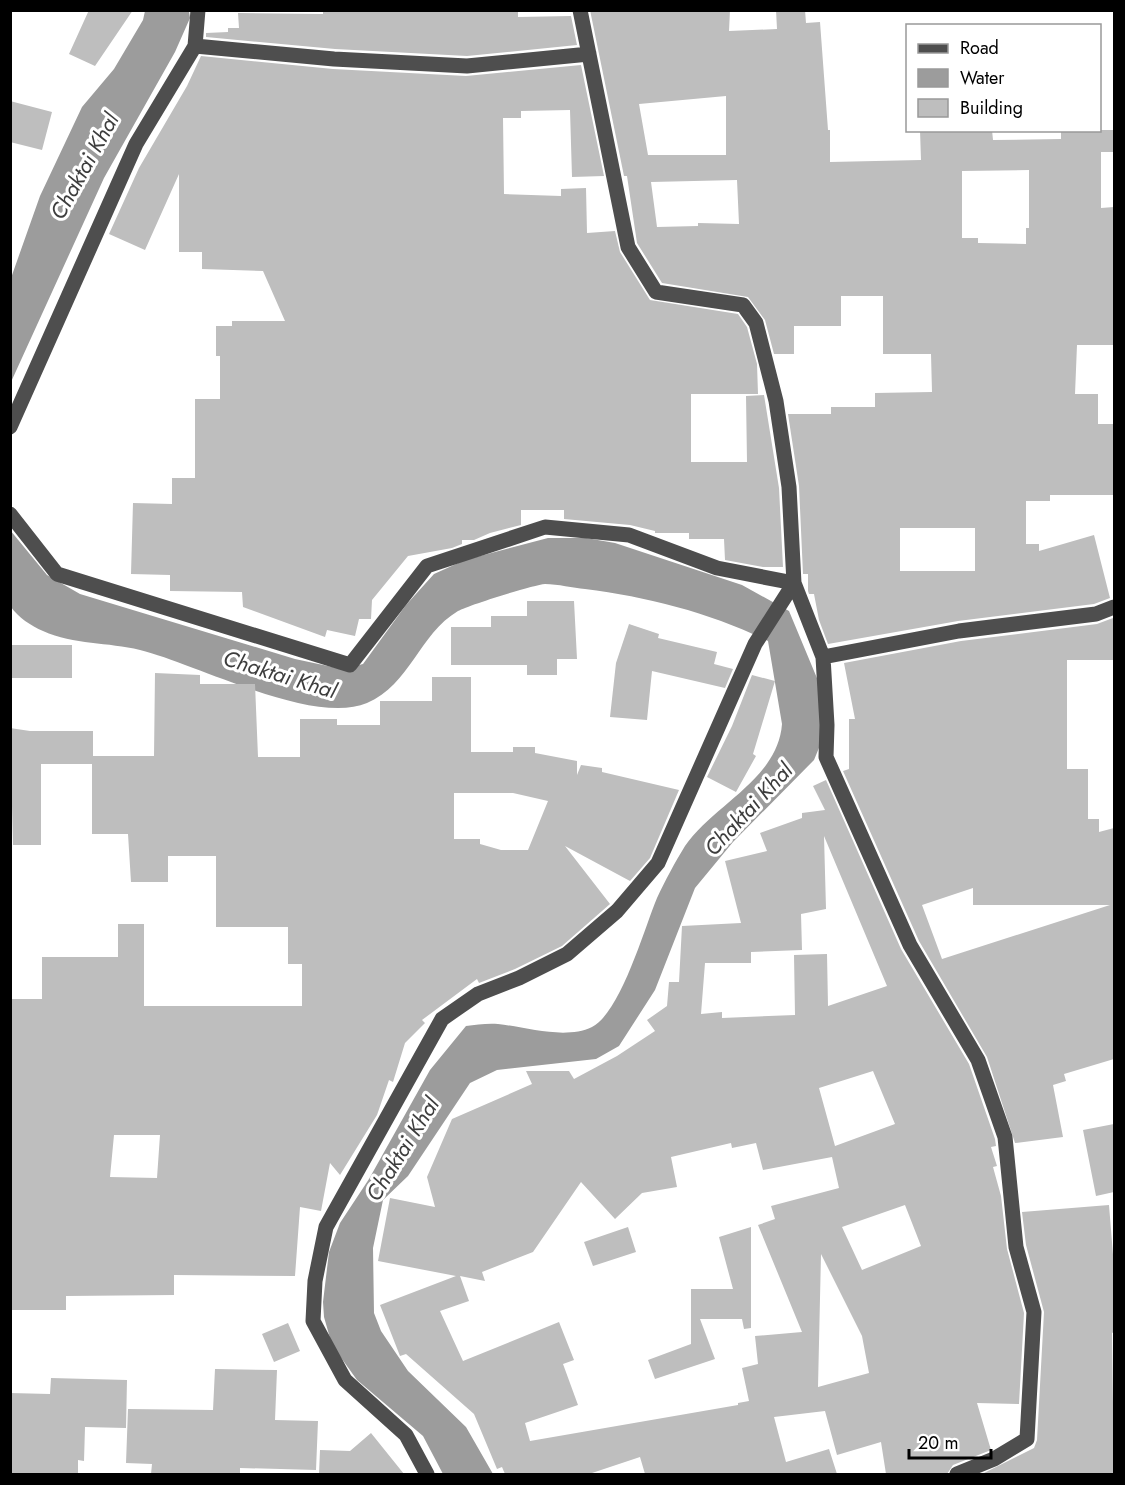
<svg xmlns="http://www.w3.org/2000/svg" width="1125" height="1485" viewBox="0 0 1125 1485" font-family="Jost,sans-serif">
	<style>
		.water { fill: #9c9c9c }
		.building { fill: #bebebe; fill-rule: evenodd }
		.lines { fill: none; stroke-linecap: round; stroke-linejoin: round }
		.minor { stroke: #4e4e4e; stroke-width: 15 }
		.labels { text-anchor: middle; stroke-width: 6; stroke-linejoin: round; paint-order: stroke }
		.water-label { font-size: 22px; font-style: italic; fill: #3d3d3d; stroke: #fff }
	</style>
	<rect width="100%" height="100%" fill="#fff"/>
	<!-- water -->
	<path class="water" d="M 145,11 L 189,11 L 190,18 L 175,52 L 104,178 L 11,382 L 11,278 L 40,196 L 82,107 L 114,69 L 143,20 Z
		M 10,530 L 47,575 L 80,594 L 295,659 L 342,669 L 363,664 L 406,605 L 434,574 L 465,560 L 548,538 L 586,538 L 615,543 L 742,585 L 789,611 L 819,683 L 821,743 L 814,760 L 733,842 L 695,888 L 655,990 L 619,1046 L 596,1059 L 497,1070 L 470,1083 L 408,1176 L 383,1200 L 373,1248 L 374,1313 L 381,1331 L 408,1371 L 466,1427 L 493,1474 L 443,1474 L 423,1436 L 357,1380 L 332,1345 L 324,1317 L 323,1302 L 329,1252 L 340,1223 L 369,1179 L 430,1070 L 466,1026 C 476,1025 487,1023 498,1024 C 526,1027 565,1040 592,1027 C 621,1012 644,929 657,898 C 665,881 675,862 685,846 C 714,804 778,779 782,724 L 768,641 C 711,613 648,597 585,589 C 573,588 558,584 545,584 C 533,585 469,605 458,611 C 419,634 410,685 367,703 C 313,726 197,664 140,650 C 108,642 74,645 43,631 C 31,626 18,617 11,607 Z"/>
	<!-- building -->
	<path class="building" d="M 89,10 L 133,10 L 95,66 L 69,54 Z
		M 323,10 L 518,10 L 518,17 L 571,16 L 577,45 L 467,56 L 335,49 L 206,37 L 206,33 L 228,32 L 228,28 L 239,28 L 238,13 L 323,14 Z
		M 590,10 L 730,10 L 729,31 L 777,29 L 776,10 L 805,10 L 806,23 L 820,22 L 828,130 L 830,130 L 830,162 L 921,160 L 920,130 L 992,130 L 993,140 L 1061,139 L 1061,130 L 1114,130 L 1114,152 L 1101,152 L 1101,208 L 1114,207 L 1114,345 L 1077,345 L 1075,394 L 1098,394 L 1098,424 L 1114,424 L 1114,495 L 1050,495 L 1050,501 L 1026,501 L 1026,544 L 1039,544 L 1039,551 L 1094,535 L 1110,598 L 1094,604 L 958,621 L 828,644 L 819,620 L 814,594 L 809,594 L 808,591 L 808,574 L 803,574 L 799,486 L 788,414 L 831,414 L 831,407 L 875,407 L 875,393 L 932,392 L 931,354 L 883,354 L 883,296 L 841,296 L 841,326 L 794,326 L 794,354 L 774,354 L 765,320 L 748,297 L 662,283 L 637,243 L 627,176 L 624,176 ZM 726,96 L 726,155 L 648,155 L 639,104 ZM 1029,170 L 1029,228 L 1026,228 L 1026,244 L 978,243 L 978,238 L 962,238 L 962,171 ZM 737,180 L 739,224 L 698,223 L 698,226 L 657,227 L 651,182 ZM 900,528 L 975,528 L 975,571 L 900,571 Z
		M 201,56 L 333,69 L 466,76 L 581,65 L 604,176 L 572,177 L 570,110 L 521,111 L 521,118 L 503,118 L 504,194 L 561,196 L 561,189 L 586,188 L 587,233 L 615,231 L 620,252 L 650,300 L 738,314 L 747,327 L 757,364 L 758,394 L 691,394 L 691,462 L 747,462 L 746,396 L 764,395 L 779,488 L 783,567 L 763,567 L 725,560 L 724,539 L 689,539 L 689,533 L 655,533 L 655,531 L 630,525 L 564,519 L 564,510 L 521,510 L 521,525 L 490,533 L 474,540 L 462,540 L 462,544 L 452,548 L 408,556 L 372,600 L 371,619 L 359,619 L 355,636 L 327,630 L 325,637 L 243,607 L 242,592 L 170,591 L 170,575 L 131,574 L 133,503 L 172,504 L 172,478 L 195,478 L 195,399 L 220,399 L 220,356 L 216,356 L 216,326 L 232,326 L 232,321 L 285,321 L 263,271 L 202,269 L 202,252 L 179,252 L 179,174 L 145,250 L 109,234 L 139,168 L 187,86 Z
		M 10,101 L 52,112 L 42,150 L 10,142 Z
		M 527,601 L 574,601 L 577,659 L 557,659 L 557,675 L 527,675 L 527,665 L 451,665 L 451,627 L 491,627 L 491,616 L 527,616 Z
		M 1113,618 L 1113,660 L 1067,660 L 1067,769 L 1088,769 L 1088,819 L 1099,819 L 1099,832 L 1114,828 L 1114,1059 L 1064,1074 L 1066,1081 L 1053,1085 L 1063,1137 L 1015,1143 L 987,1057 L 919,941 L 843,771 L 849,769 L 849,719 L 855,719 L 844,663 L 961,641 L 1097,624 ZM 973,888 L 973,905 L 1110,905 L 942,959 L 922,905 Z
		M 629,624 L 659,634 L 658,638 L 717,652 L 714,664 L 733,669 L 725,688 L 652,671 L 647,720 L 610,717 L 616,663 Z
		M 10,645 L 72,645 L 72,678 L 10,678 Z
		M 155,673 L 200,675 L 200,684 L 255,684 L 258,757 L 300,757 L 300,719 L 337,719 L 337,725 L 380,725 L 380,701 L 432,701 L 432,677 L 471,677 L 471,752 L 513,752 L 513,747 L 535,747 L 535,753 L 577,761 L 577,775 L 581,765 L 602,768 L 602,772 L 679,790 L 650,858 L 630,881 L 565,846 L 610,904 L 562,946 L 515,969 L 479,983 L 477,979 L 422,1020 L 425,1023 L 405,1043 L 393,1082 L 389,1080 L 377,1115 L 340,1175 L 330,1163 L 321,1211 L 300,1207 L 295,1276 L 174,1275 L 174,1295 L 66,1296 L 66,1310 L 10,1310 L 10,999 L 42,999 L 42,957 L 118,957 L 118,924 L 144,924 L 144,1006 L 302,1006 L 302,964 L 288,964 L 288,927 L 216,927 L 216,856 L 168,856 L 168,882 L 131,882 L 128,834 L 92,834 L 92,764 L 41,764 L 41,845 L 13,845 L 10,728 L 30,731 L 93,731 L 93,756 L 154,756 ZM 454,793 L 513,793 L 548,801 L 528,850 L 501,850 L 480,844 L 480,839 L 454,839 ZM 114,1135 L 160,1135 L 157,1178 L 110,1177 Z
		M 752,675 L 775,681 L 753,754 L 756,756 L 736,792 L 707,777 L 732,726 Z
		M 826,780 L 901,949 L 969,1064 L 995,1139 L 996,1146 L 991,1147 L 997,1166 L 993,1167 L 1001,1196 L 1007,1249 L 1024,1313 L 1019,1404 L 977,1403 L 991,1450 L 953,1465 L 947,1474 L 886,1474 L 881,1442 L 837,1455 L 825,1411 L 774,1417 L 786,1462 L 829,1449 L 837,1474 L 645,1474 L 640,1457 L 589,1474 L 505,1474 L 502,1467 L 497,1469 L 474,1414 L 406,1354 L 400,1356 L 380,1305 L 456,1276 L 378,1261 L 390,1198 L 435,1207 L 427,1177 L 452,1119 L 532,1084 L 526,1071 L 569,1071 L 574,1079 L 617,1056 L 655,1031 L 647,1020 L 667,1006 L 669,982 L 679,982 L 682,926 L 741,923 L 725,861 L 767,851 L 760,833 L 802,818 L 802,813 L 825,810 L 813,786 ZM 824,836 L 887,986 L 828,1006 L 827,954 L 794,955 L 795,1015 L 722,1018 L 722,1012 L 701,1014 L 705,963 L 751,963 L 751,952 L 802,950 L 801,914 L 826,909 ZM 873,1071 L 895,1124 L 835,1146 L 819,1088 ZM 731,1143 L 732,1148 L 756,1143 L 763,1170 L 832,1157 L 839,1188 L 771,1206 L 775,1219 L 758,1225 L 802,1332 L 755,1336 L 758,1364 L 742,1368 L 749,1401 L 738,1403 L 738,1405 L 530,1441 L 525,1423 L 578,1405 L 563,1364 L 574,1360 L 559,1322 L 463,1361 L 440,1311 L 469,1301 L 460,1276 L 485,1281 L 482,1272 L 533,1252 L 581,1182 L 615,1219 L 642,1193 L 677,1187 L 671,1157 ZM 905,1205 L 921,1246 L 862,1270 L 842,1227 ZM 821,1254 L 862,1336 L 869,1373 L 818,1387 Z
		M 1114,1124 L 1114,1192 L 1096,1196 L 1083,1130 Z
		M 1109,1205 L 1114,1267 L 1114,1332 L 1112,1333 L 1114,1474 L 982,1474 L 1034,1448 L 1037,1440 L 1044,1312 L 1026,1245 L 1022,1212 Z
		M 628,1227 L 636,1252 L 593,1266 L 584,1242 Z
		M 751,1227 L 751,1328 L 744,1329 L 742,1319 L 700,1319 L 715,1359 L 655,1379 L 648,1360 L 691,1344 L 691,1289 L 733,1289 L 719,1237 Z
		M 288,1323 L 300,1351 L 274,1362 L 262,1334 Z
		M 215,1369 L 277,1370 L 275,1420 L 318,1421 L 316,1470 L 240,1468 L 240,1474 L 151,1474 L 152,1464 L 126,1463 L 128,1409 L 213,1410 Z
		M 51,1378 L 127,1380 L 126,1428 L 85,1427 L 84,1461 L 78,1460 L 78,1474 L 10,1473 L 10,1393 L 50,1394 Z
		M 371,1433 L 404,1474 L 319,1474 L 320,1450 L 350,1451 Z"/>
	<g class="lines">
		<!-- minor -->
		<path class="minor" d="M 580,10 L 628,247 L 656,292 L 743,305 L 756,323 L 776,401 L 789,487 L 794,583 L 823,657 L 827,725 L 826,757 L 910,945 L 978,1060 L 1005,1137 L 1016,1247 L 1034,1312 L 1027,1439 L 994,1459 L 957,1474
			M 195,46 L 334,59 L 467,66 L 589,54
			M 10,427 L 136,144 L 195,46 L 198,10
			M 10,514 L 57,574 L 350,665 L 427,566 L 545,527 L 629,535 L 717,568 L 794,583
			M 823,657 L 959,631 L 1096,614 L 1114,607
			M 427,1474 L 406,1435 L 345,1380 L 313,1321 L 315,1281 L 326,1227 L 442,1019 L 478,994 L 519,978 L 567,954 L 617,911 L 658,863 L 755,644 L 794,583"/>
	</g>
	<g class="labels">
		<!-- water labels -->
		<g class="water-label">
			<text transform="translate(84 166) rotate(-61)" y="8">Chaktai Khal</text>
			<text transform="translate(280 674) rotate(17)" y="8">Chaktai Khal</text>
			<text transform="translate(748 809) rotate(-47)" y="8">Chaktai Khal</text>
			<text transform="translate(402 1149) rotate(-58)" y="8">Chaktai Khal</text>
		</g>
	</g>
	<!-- border -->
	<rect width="1125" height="1485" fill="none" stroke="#000000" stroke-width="24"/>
	<!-- legend -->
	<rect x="906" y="24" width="195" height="108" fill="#ffffff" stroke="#999999" stroke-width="1.5"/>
	<rect x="918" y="44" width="30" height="9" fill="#4e4e4e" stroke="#999999" stroke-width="1.5"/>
	<text x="960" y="54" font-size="18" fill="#000000">Road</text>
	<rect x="918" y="69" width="30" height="18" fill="#9c9c9c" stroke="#999999" stroke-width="1.5"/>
	<text x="960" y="84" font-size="18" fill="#000000">Water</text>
	<rect x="918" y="99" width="30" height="18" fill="#bebebe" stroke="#999999" stroke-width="1.5"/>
	<text x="960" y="114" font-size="18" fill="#000000">Building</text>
	<!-- scale -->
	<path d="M909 1449v9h82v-9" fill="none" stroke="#000000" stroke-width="3"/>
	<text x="918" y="1449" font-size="18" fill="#000000" stroke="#ffffff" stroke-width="4.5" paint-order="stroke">20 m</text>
</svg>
